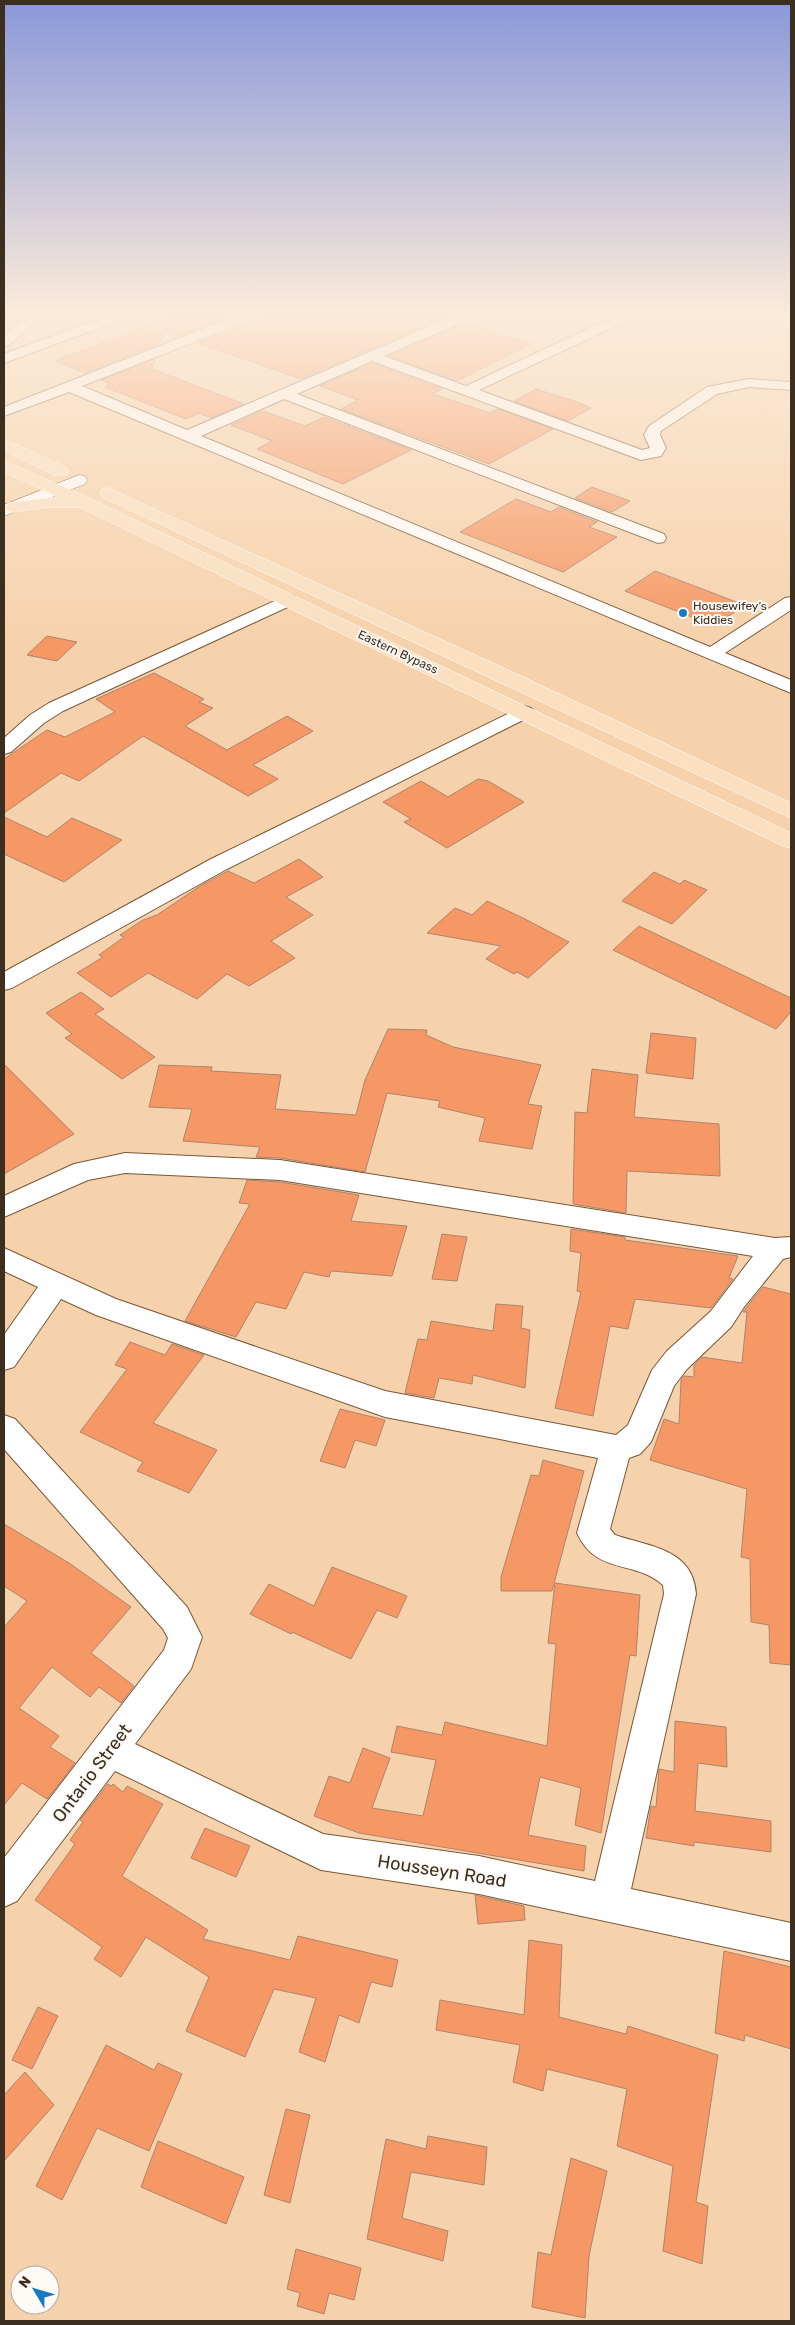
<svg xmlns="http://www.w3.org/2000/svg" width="795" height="2325" viewBox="0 0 795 2325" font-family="Rubik,sans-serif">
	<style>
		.building { fill: #f69865; stroke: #af836c }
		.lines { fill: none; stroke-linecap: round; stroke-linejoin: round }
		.minor-casing { stroke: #775836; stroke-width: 2 }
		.tertiary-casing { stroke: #775836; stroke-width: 1 }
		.primary-casing { stroke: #fff; stroke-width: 1 }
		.minor { fill: #fff; fill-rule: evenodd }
		.tertiary { fill: #fff; fill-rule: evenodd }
		.primary { fill: #fadfc1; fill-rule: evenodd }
		.poi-dot { fill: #1979c5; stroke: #fdfaf6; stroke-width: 2 }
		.labels { text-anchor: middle; stroke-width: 4; stroke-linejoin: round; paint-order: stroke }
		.far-poi-label { font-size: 12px; fill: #3d2f20; stroke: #fdfaf6; text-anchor: start }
		.far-street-label { font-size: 12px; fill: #3d2f20; stroke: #fdfaf6 }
		.near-street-label { font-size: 18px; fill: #3d2f20; stroke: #fdfaf6 }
	</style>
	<rect width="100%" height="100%" fill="#f6d2ac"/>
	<!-- building -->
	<path class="building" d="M 178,314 L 236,314 L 180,336 L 165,331 L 161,343 L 85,373 L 55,361 Z
		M 262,314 L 437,314 L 446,317 L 301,379 L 198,343 L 259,319 Z
		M 465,323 L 531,344 L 457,381 L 389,356 Z
		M 155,359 L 152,369 L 244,404 L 211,418 L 199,413 L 186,419 L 105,387 L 111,384 L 102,380 Z
		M 372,363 L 442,389 L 433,394 L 490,413 L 498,409 L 553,429 L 489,464 L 341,409 L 358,400 L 320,386 Z
		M 536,389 L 577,402 L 591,408 L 568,421 L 514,401 Z
		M 263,411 L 305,426 L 324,417 L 411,450 L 343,484 L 257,449 L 272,441 L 231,425 Z
		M 592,487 L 630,501 L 612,512 L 575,498 Z
		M 516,499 L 551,512 L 559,507 L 597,522 L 589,527 L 617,537 L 563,572 L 460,532 Z
		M 655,571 L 705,590 L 744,605 L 715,626 L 625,591 Z
		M 47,636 L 77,642 L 57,661 L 27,655 Z
		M 154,673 L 204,699 L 199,702 L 213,708 L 185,726 L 227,750 L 287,716 L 313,731 L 253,765 L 278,779 L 248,796 L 143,736 L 79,781 L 61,773 L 4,813 L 4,759 L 47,730 L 65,737 L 115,712 L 96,699 Z
		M 478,779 L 488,781 L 524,802 L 447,848 L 404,822 L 411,819 L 383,802 L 421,781 L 448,797 Z
		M 4,817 L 47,837 L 72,818 L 122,840 L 64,882 L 4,854 Z
		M 299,859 L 323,877 L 286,897 L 313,915 L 271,941 L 295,958 L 249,986 L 227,974 L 197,999 L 148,973 L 111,997 L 77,973 L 103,957 L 99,955 L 124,937 L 120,935 L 143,920 L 157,915 L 200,886 L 228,871 L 254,883 Z
		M 654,872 L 680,884 L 684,880 L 707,890 L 672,924 L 622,901 Z
		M 487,901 L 523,918 L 569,942 L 528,978 L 517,972 L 514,974 L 486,959 L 501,946 L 427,933 L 455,908 L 472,915 Z
		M 639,926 L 791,998 L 791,1012 L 776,1029 L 613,950 Z
		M 81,992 L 104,1009 L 95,1014 L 155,1057 L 122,1079 L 65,1038 L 72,1034 L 46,1013 Z
		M 388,1029 L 427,1030 L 426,1035 L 453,1047 L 541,1065 L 528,1104 L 542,1106 L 532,1149 L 479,1141 L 485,1118 L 438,1107 L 440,1101 L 387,1093 L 365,1172 L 280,1158 L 256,1157 L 260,1147 L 183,1141 L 192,1109 L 149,1107 L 159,1065 L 212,1067 L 211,1071 L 281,1075 L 275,1109 L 356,1115 L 365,1080 Z
		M 651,1033 L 696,1038 L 693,1079 L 646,1073 Z
		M 4,1064 L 74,1134 L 4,1174 Z
		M 592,1069 L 638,1075 L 634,1117 L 719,1124 L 720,1176 L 627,1171 L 626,1213 L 573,1204 L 575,1112 L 587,1113 Z
		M 247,1180 L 280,1182 L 359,1195 L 351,1221 L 407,1226 L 392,1276 L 331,1271 L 329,1277 L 304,1272 L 286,1309 L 256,1302 L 236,1337 L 185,1321 L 250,1204 L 239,1203 Z
		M 571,1229 L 625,1237 L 625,1240 L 738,1256 L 729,1278 L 733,1279 L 711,1308 L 635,1299 L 628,1329 L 610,1326 L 593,1416 L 555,1408 L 581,1292 L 577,1291 L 581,1253 L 570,1251 Z
		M 442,1234 L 467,1237 L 457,1281 L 432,1279 Z
		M 763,1287 L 791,1294 L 791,1665 L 770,1663 L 769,1625 L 751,1622 L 750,1559 L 741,1557 L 747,1489 L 650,1460 L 664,1419 L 679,1424 L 681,1380 L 684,1376 L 694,1377 L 694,1365 L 702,1357 L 742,1363 L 747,1312 L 743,1312 Z
		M 496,1304 L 523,1306 L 521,1328 L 530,1330 L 525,1388 L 473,1375 L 472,1384 L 439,1378 L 434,1398 L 405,1393 L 418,1339 L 427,1340 L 431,1321 L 493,1331 Z
		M 130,1342 L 165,1355 L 172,1344 L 204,1355 L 153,1423 L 217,1450 L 189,1493 L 137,1471 L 143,1462 L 80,1432 L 127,1369 L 115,1365 Z
		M 340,1409 L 385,1420 L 376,1446 L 355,1440 L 345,1468 L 320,1461 Z
		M 543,1460 L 584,1471 L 552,1591 L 501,1591 L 501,1577 L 531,1475 L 539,1476 Z
		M 4,1524 L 69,1563 L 131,1607 L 91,1653 L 134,1686 L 121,1703 L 99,1687 L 90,1697 L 52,1667 L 19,1708 L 59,1736 L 50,1747 L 75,1763 L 47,1799 L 22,1783 L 4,1805 L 4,1627 L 27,1601 L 4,1586 Z
		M 332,1567 L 407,1596 L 397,1618 L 377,1610 L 351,1659 L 292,1632 L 291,1634 L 250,1614 L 269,1584 L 314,1606 Z
		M 555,1583 L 640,1595 L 636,1656 L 630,1655 L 601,1833 L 575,1825 L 581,1788 L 540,1777 L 528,1835 L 586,1846 L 584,1871 L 359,1833 L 314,1816 L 329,1776 L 350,1783 L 363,1748 L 390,1758 L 372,1808 L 423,1816 L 436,1760 L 391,1752 L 397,1726 L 442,1735 L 445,1722 L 547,1746 L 556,1644 L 548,1643 Z
		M 675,1721 L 726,1727 L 727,1767 L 698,1763 L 695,1811 L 771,1821 L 771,1852 L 694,1842 L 694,1846 L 646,1838 L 651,1806 L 656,1807 L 659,1769 L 674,1772 Z
		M 108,1784 L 111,1786 L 113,1784 L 123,1792 L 127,1786 L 163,1804 L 122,1876 L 208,1930 L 203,1939 L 290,1960 L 298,1936 L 398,1960 L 392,1987 L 371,1982 L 359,2023 L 339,2015 L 325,2062 L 299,2052 L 316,1998 L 274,1989 L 245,2057 L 186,2031 L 209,1977 L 146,1937 L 121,1977 L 94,1959 L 102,1947 L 35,1900 L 75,1844 L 70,1840 L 83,1822 L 80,1820 Z
		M 205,1828 L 250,1846 L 236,1877 L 191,1858 Z
		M 475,1895 L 524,1906 L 525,1920 L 478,1924 Z
		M 529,1940 L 562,1945 L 559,2017 L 626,2034 L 628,2026 L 718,2055 L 696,2202 L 708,2206 L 702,2264 L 663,2251 L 673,2166 L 617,2146 L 627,2089 L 547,2069 L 543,2091 L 513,2082 L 520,2045 L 436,2030 L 440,2000 L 524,2015 Z
		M 724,1951 L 791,1967 L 791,2049 L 745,2035 L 744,2041 L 715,2033 Z
		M 38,2007 L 58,2016 L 32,2069 L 12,2060 Z
		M 106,2045 L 154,2070 L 158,2063 L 182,2074 L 149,2151 L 97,2128 L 62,2200 L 36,2186 Z
		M 25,2072 L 54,2105 L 4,2161 L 4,2095 Z
		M 286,2109 L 310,2115 L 290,2203 L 264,2195 Z
		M 428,2136 L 487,2147 L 484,2185 L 411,2172 L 402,2218 L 448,2231 L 443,2261 L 367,2239 L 386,2139 L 426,2149 Z
		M 158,2141 L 244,2177 L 226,2224 L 141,2187 Z
		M 571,2158 L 607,2171 L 589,2256 L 585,2318 L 532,2307 L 538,2252 L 551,2255 Z
		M 296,2249 L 361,2268 L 354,2300 L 329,2293 L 324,2314 L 297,2306 L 300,2293 L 287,2289 Z"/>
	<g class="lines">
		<!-- minor casing -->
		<g class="minor-casing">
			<path id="minor" d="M 30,314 L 45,314 L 9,345 L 4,346 L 4,335 Z
				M 112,314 L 131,314 L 129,317 L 4,363 L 4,354 Z
				M 241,314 L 260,314 L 258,317 L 82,386 L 187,430 L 458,314 L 476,314 L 474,317 L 384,356 L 466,386 L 619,314 L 637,314 L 635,317 L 479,390 L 642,450 L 650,448 L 644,435 L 649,426 L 707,387 L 749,379 L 791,382 L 791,390 L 749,387 L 717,394 L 661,431 L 660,435 L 666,448 L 661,456 L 641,460 L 372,361 L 297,394 L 664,534 L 666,538 L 664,542 L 658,543 L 284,399 L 201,436 L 710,647 L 785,598 L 791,597 L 791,610 L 725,653 L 791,680 L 791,693 L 69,392 L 4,416 L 4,407 Z
				M 288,595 L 294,596 L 297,600 L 294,604 L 63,711 L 44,723 L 11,752 L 4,754 L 4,738 L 30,715 L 49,703 Z
				M 524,706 L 531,708 L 534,712 L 531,716 L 227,869 L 12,988 L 4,990 L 4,972 L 211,859 Z
				M 125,1153 L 280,1160 L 775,1238 L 791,1237 L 791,1257 L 783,1259 L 744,1307 L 731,1327 L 687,1369 L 674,1386 L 651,1442 L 640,1454 L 629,1458 L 610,1529 L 615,1535 C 651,1547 693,1549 696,1594 L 631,1889 L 791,1923 L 791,1961 L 479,1894 L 321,1870 L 115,1771 L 17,1901 L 4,1907 L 4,1858 L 164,1650 L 168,1638 L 163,1629 L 4,1449 L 4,1415 L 15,1419 L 187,1607 L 202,1637 L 191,1669 L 135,1744 L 323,1834 L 479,1856 L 595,1881 L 664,1594 L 663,1585 C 634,1559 597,1576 577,1533 L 598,1458 L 385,1417 L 96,1315 L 61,1299 L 14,1367 L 4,1370 L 4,1335 L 38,1287 L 4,1271 L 4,1248 L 116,1299 L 385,1391 L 616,1435 L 628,1425 L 652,1370 L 667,1351 L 711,1311 L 753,1256 L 280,1180 L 125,1173 L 88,1180 L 4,1217 L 4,1196 L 74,1164 Z"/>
		</g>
		<!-- tertiary casing -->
		<g class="tertiary-casing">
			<path id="tertiary" d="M 79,475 L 85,476 L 87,480 L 85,484 L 4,516 L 4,505 Z"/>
		</g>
		<!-- primary casing -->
		<g class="primary-casing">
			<path id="primary" d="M 4,439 L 66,467 L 68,471 L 66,475 L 54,475 L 4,450 Z
				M 4,461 L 89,498 L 791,833 L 791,848 L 783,846 L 79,507 L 48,507 L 14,512 L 8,511 L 5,507 L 8,503 L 58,497 L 4,472 Z
				M 108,488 L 508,670 L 791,803 L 791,818 L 102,497 L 100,493 L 102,489 Z"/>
		</g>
		<!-- minor -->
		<use href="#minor" class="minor"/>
		<!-- tertiary -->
		<use href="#tertiary" class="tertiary"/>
		<!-- primary -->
		<use href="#primary" class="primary"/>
	</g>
	<!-- sky -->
	<linearGradient id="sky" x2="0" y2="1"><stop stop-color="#8a98d9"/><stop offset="0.49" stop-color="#fbebda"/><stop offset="1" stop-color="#fbebda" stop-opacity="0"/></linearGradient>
	<rect width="795" height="639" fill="url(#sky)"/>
	<!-- markers -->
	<circle class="poi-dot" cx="683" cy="613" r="5"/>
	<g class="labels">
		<!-- far-poi labels -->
		<g class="far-poi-label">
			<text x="693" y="610">Housewifey’s<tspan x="693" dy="14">Kiddies</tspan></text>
		</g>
		<!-- far-street labels -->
		<g class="far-street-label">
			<text transform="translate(398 652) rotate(25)" y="4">Eastern Bypass</text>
		</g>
		<!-- near-street labels -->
		<g class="near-street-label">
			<text transform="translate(92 1773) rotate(-53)" y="6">Ontario Street</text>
			<text transform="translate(442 1871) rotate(9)" y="6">Housseyn Road</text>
		</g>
	</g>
	<!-- border -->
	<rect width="795" height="2325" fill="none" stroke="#3d2f20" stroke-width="10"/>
	<!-- north arrow -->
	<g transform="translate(35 2290) rotate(308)"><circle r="24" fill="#fdfaf6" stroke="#b0a9a0"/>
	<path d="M0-4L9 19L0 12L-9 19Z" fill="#1979c5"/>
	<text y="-8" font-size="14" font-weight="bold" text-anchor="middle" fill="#3d2f20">N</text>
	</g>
</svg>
